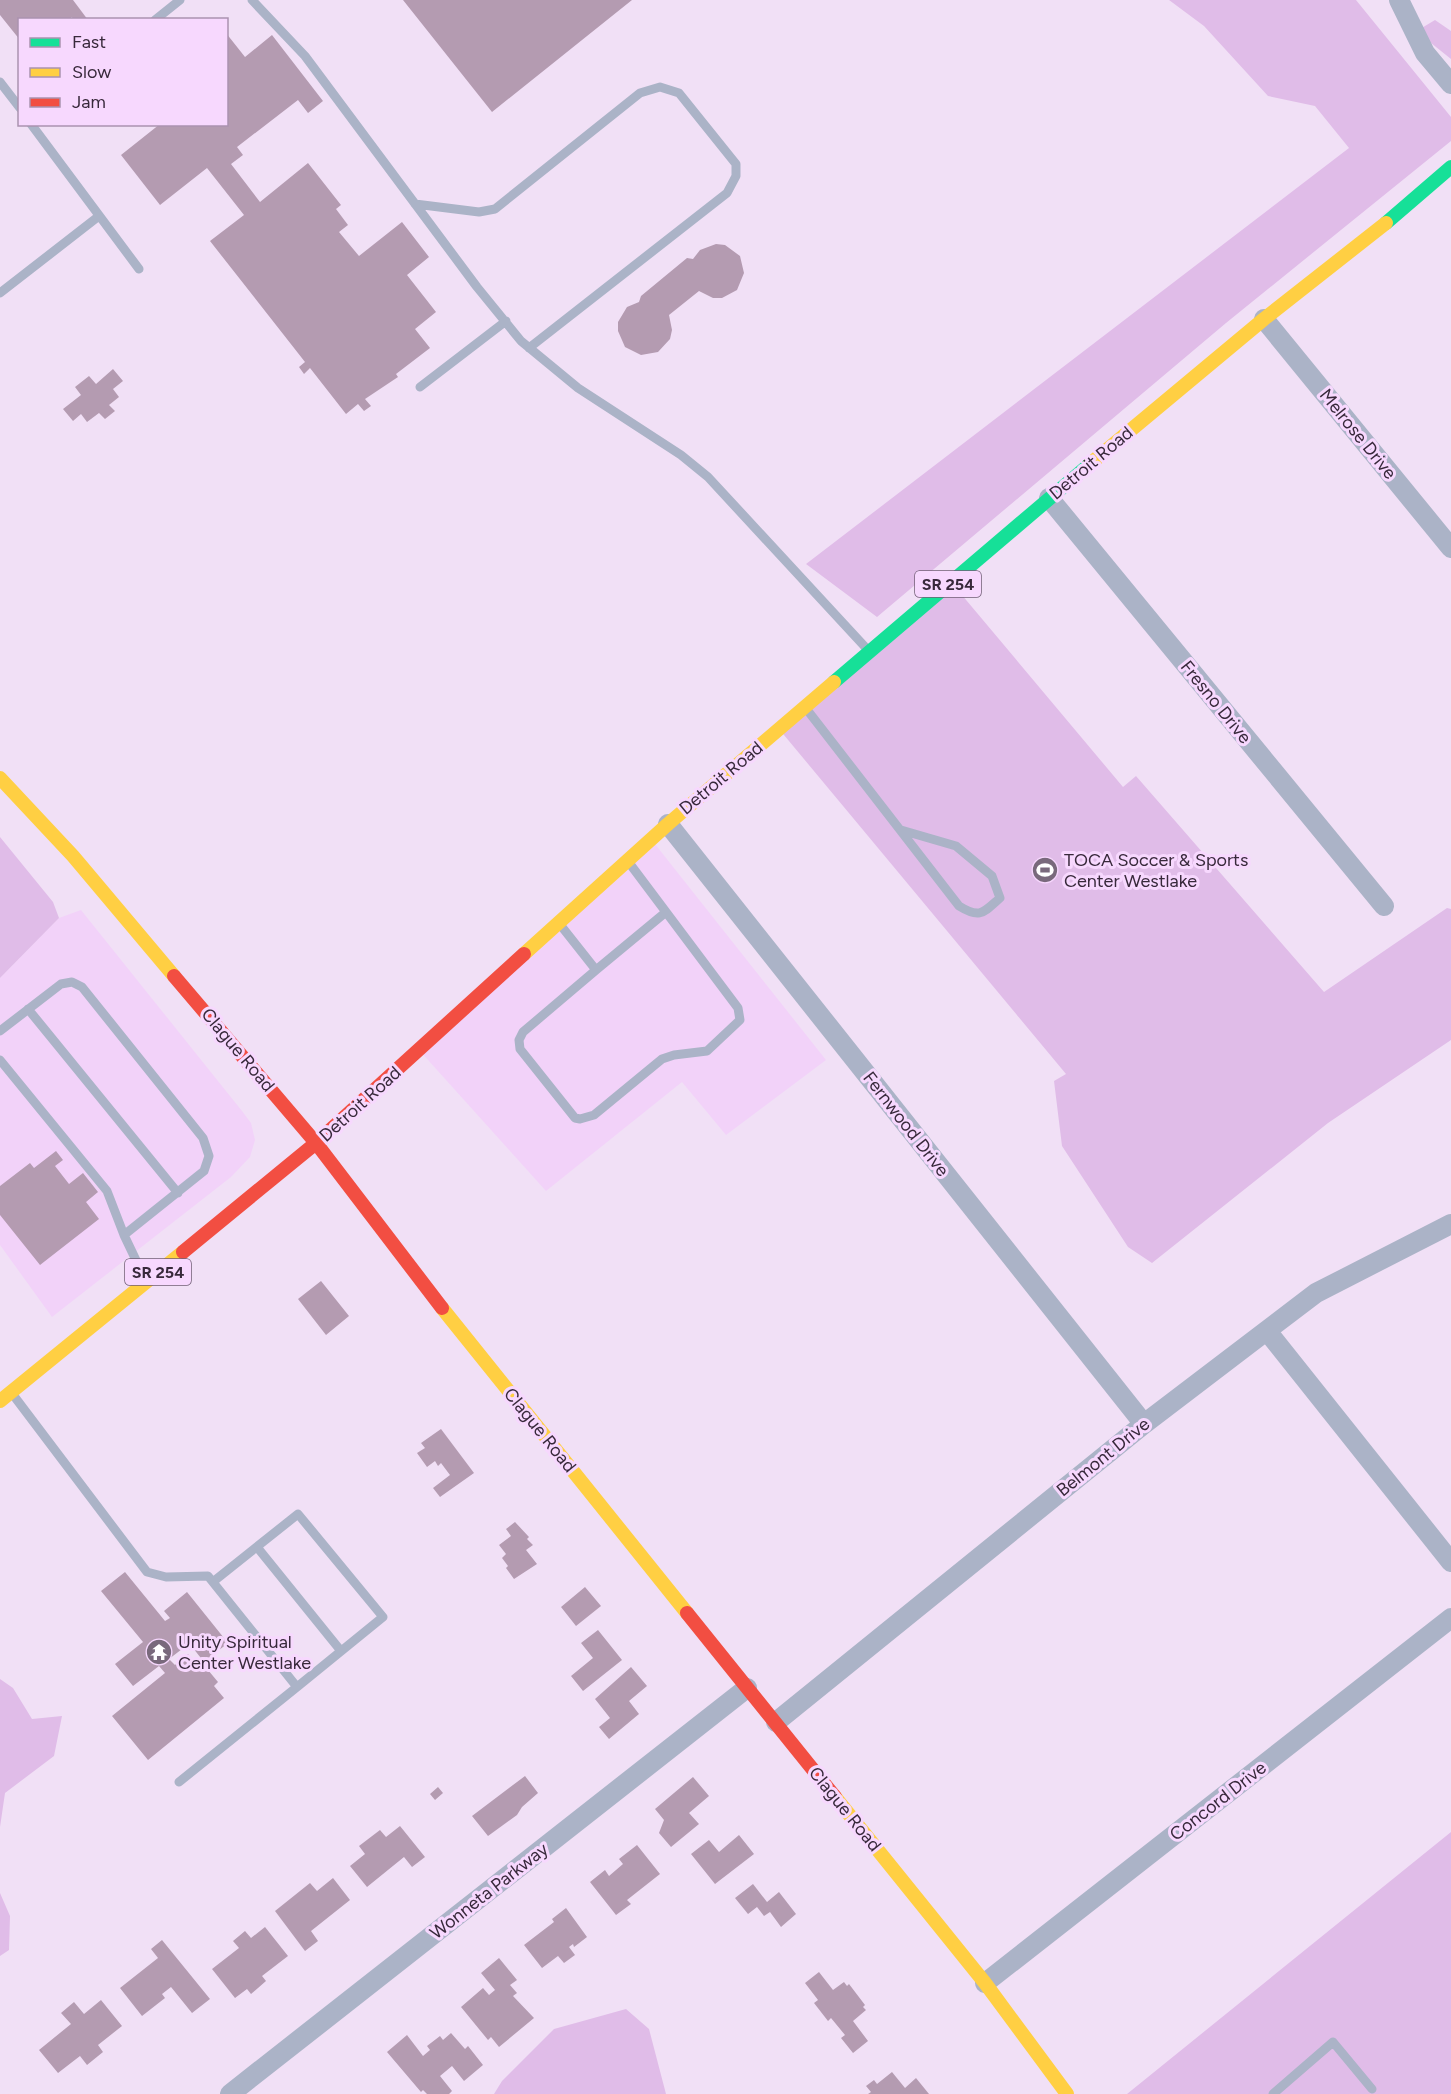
<svg xmlns="http://www.w3.org/2000/svg" width="1451" height="2094" viewBox="0 0 1451 2094" font-family="Figtree,sans-serif">
	<style>
		.built { fill: #f2d2f9 }
		.green { fill: #e0bce8 }
		.building { fill: #b49bb1 }
		.lines { fill: none; stroke-linecap: round; stroke-linejoin: round }
		.lane { stroke: #abb3c7; stroke-width: 9 }
		.street { stroke: #abb3c7; stroke-width: 20 }
		.fast { stroke: #16e098; stroke-width: 14 }
		.slow { stroke: #ffcf43; stroke-width: 14 }
		.jam { stroke: #f24e42; stroke-width: 14 }
		.labels { text-anchor: middle; stroke-width: 6; stroke-linejoin: round; paint-order: stroke }
		.shield { fill: #f7d8fe; stroke: #715e76; stroke-width: 1.5 }
		.shield-label { font-size: 16px; font-weight: bold; fill: #38293b }
		.street-label { font-size: 18px; fill: #38293b; stroke: #f7d8fe }
		.poi-label { font-size: 18px; fill: #38293b; stroke: #f7d8fe; text-anchor: start }
	</style>
	<rect width="100%" height="100%" fill="#f1e0f6"/>
	<!-- built -->
	<path class="built" d="M 651,839 L 826,1060 L 726,1135 L 682,1082 L 546,1191 L 419,1050 Z
		M 81,910 L 242,1111 L 251,1123 L 255,1140 L 250,1157 L 231,1177 L 52,1317 L 0,1245 L 0,978 L 59,918 Z"/>
	<!-- green -->
	<path class="green" d="M 1169,0 L 1356,0 L 1451,117 L 1451,141 L 1226,323 L 877,617 L 806,564 L 1349,148 L 1315,106 L 1268,96 L 1204,26 Z
		M 1435,20 L 1451,31 L 1451,59 L 1431,43 L 1420,29 Z
		M 951,582 L 1123,787 L 1136,776 L 1324,992 L 1447,908 L 1451,909 L 1451,1040 L 1328,1123 L 1152,1263 L 1128,1247 L 1062,1146 L 1054,1081 L 1066,1074 L 779,729 Z
		M 0,837 L 53,902 L 59,918 L 0,978 Z
		M 0,1679 L 13,1688 L 32,1719 L 62,1716 L 54,1756 L 5,1793 L 0,1827 Z
		M 1451,1832 L 1451,2094 L 1127,2094 Z
		M 0,1893 L 10,1916 L 9,1950 L 0,1956 Z
		M 626,2009 L 649,2029 L 666,2094 L 494,2094 L 502,2081 L 554,2029 Z"/>
	<!-- building -->
	<path class="building" d="M 0,0 L 73,0 L 88,20 L 73,20 L 72,17 L 68,20 L 20,20 L 20,40 L 0,15 Z
		M 403,0 L 632,0 L 492,112 Z
		M 226,33 L 245,57 L 272,35 L 323,101 L 308,113 L 298,100 L 237,147 L 243,155 L 231,164 L 260,202 L 308,163 L 341,205 L 336,209 L 348,225 L 339,232 L 359,256 L 402,222 L 429,257 L 407,275 L 436,312 L 415,329 L 430,348 L 396,374 L 398,377 L 365,399 L 371,406 L 364,411 L 358,404 L 346,414 L 310,368 L 304,374 L 299,367 L 305,362 L 210,241 L 244,215 L 207,168 L 160,205 L 121,155 L 160,124 L 226,124 Z
		M 716,244 L 725,245 L 740,256 L 744,273 L 737,290 L 722,298 L 713,298 L 699,291 L 669,315 L 672,330 L 670,339 L 658,352 L 641,355 L 625,347 L 618,331 L 618,322 L 627,307 L 639,302 L 641,296 L 687,258 L 693,259 L 700,250 Z
		M 113,369 L 123,381 L 113,389 L 119,397 L 109,405 L 115,411 L 105,419 L 99,413 L 87,422 L 81,414 L 73,421 L 63,409 L 81,395 L 75,387 L 89,376 L 96,384 Z
		M 56,1151 L 63,1160 L 55,1166 L 69,1184 L 83,1173 L 98,1192 L 86,1202 L 99,1219 L 40,1265 L 0,1215 L 0,1186 L 30,1163 L 34,1168 Z
		M 321,1281 L 349,1316 L 326,1335 L 298,1299 Z
		M 441,1429 L 474,1473 L 440,1497 L 433,1488 L 450,1475 L 441,1463 L 438,1466 L 435,1461 L 427,1467 L 417,1453 L 425,1448 L 421,1443 Z
		M 515,1522 L 529,1537 L 527,1539 L 533,1545 L 526,1550 L 537,1564 L 514,1579 L 506,1568 L 508,1566 L 502,1558 L 506,1554 L 499,1545 L 511,1536 L 506,1529 Z
		M 125,1572 L 165,1621 L 170,1618 L 164,1611 L 187,1592 L 228,1643 L 204,1662 L 193,1648 L 190,1650 L 186,1646 L 169,1659 L 175,1665 L 188,1654 L 199,1667 L 203,1664 L 218,1682 L 214,1686 L 224,1698 L 148,1760 L 112,1716 L 165,1673 L 159,1666 L 133,1686 L 115,1664 L 143,1642 L 101,1591 Z
		M 585,1587 L 601,1606 L 576,1626 L 561,1607 Z
		M 598,1630 L 622,1660 L 583,1691 L 571,1676 L 593,1658 L 581,1643 Z
		M 631,1667 L 647,1686 L 629,1701 L 639,1714 L 609,1739 L 599,1727 L 610,1718 L 595,1699 Z
		M 525,1776 L 538,1793 L 522,1807 L 517,1815 L 488,1836 L 472,1816 Z
		M 693,1777 L 709,1796 L 689,1813 L 699,1824 L 671,1847 L 659,1833 L 664,1820 L 655,1809 Z
		M 438,1787 L 443,1793 L 435,1800 L 430,1794 Z
		M 400,1826 L 425,1857 L 412,1867 L 404,1857 L 367,1887 L 350,1866 L 365,1854 L 359,1846 L 380,1830 L 386,1837 Z
		M 739,1835 L 754,1854 L 715,1884 L 691,1854 L 709,1840 L 719,1852 Z
		M 637,1845 L 660,1874 L 627,1900 L 631,1904 L 616,1915 L 590,1882 L 605,1870 L 609,1876 L 623,1864 L 619,1859 Z
		M 333,1878 L 350,1900 L 311,1931 L 318,1941 L 305,1951 L 275,1911 L 310,1883 L 317,1891 Z
		M 753,1884 L 767,1902 L 779,1892 L 796,1914 L 781,1927 L 770,1912 L 764,1916 L 757,1907 L 748,1914 L 735,1898 Z
		M 566,1908 L 587,1937 L 574,1947 L 573,1944 L 569,1947 L 575,1955 L 564,1963 L 558,1956 L 542,1968 L 524,1945 L 554,1922 L 552,1919 Z
		M 265,1927 L 288,1956 L 262,1976 L 266,1981 L 251,1994 L 247,1989 L 235,1998 L 212,1969 L 239,1948 L 233,1941 L 245,1931 L 251,1938 Z
		M 162,1940 L 210,1999 L 192,2013 L 171,1987 L 162,1994 L 165,1998 L 142,2016 L 120,1988 L 158,1958 L 151,1949 Z
		M 499,1958 L 517,1980 L 510,1985 L 517,1993 L 513,1996 L 534,2018 L 499,2047 L 491,2037 L 488,2040 L 461,2007 L 483,1988 L 489,1995 L 495,1990 L 481,1973 Z
		M 819,1972 L 833,1990 L 844,1982 L 847,1986 L 849,1984 L 865,2005 L 863,2007 L 866,2010 L 853,2021 L 868,2041 L 853,2053 L 841,2038 L 845,2035 L 831,2018 L 828,2021 L 814,2003 L 818,2000 L 805,1983 Z
		M 101,2000 L 122,2026 L 98,2045 L 103,2052 L 87,2065 L 80,2056 L 58,2073 L 39,2050 L 71,2024 L 61,2013 L 74,2002 L 84,2014 Z
		M 451,2033 L 465,2049 L 468,2046 L 483,2065 L 464,2081 L 452,2066 L 440,2076 L 452,2091 L 449,2094 L 427,2094 L 423,2090 L 421,2092 L 387,2052 L 407,2035 L 423,2056 L 430,2050 L 427,2046 L 440,2036 L 443,2040 Z
		M 892,2072 L 905,2088 L 916,2078 L 929,2094 L 868,2094 L 871,2092 L 866,2086 L 874,2080 L 877,2084 Z"/>
	<g class="lines">
		<!-- lane -->
		<path class="lane" d="M 252,0 L 305,56 L 477,287 L 521,341 L 578,388 L 681,455 L 708,477 L 867,649
			M 155,20 L 180,0
			M 0,82 L 20,108
			M 31,124 L 139,269
			M 415,204 L 479,212 L 495,209 L 640,93 L 660,87 L 679,93 L 736,164 L 736,176 L 727,193 L 529,348
			M 0,293 L 99,216
			M 420,387 L 506,321
			M 808,711 L 959,906 C 980,919 983,913 1000,898 L 992,876 L 956,846 L 901,830
			M 562,927 L 596,970 L 666,912 L 630,864
			M 596,970 L 523,1032 L 519,1040 L 520,1049 L 575,1118 L 580,1119 L 594,1115 L 662,1059 L 674,1055 L 707,1051 L 740,1020 L 738,1008 L 666,912
			M 28,1009 L 178,1193
			M 0,1031 L 61,984 L 72,982 L 82,987 L 203,1138 L 209,1156 L 204,1171 L 124,1235
			M 0,1060 L 107,1191 L 124,1235 L 144,1277
			M 14,1396 L 147,1572 L 166,1577 L 208,1576 L 297,1687 L 383,1617 L 298,1514 L 214,1581
			M 257,1547 L 341,1651
			M 179,1782 L 297,1687
			M 1273,2094 L 1333,2042 L 1372,2089"/>
		<!-- street -->
		<path class="street" d="M 1399,0 L 1425,53 L 1451,84
			M 1264,319 L 1451,548
			M 1049,498 L 1384,906
			M 668,824 L 1144,1424
			M 1267,1331 L 1451,1562
			M 776,1722 L 1144,1424 L 1316,1293 L 1451,1224
			M 985,1983 L 1451,1618
			M 230,2094 L 747,1688"/>
		<!-- fast -->
		<path class="fast" d="M 1386,223 L 1451,167
			M 834,682 L 1090,464"/>
		<!-- slow -->
		<path class="slow" d="M 1090,464 L 1264,319 L 1386,223
			M 0,778 L 73,856 L 174,976
			M 524,954 L 668,824 L 834,682
			M 442,1308 L 687,1613
			M 0,1401 L 183,1252
			M 835,1797 L 985,1983 L 1067,2094"/>
		<!-- jam -->
		<path class="jam" d="M 174,976 L 316,1143 L 442,1308
			M 183,1252 L 316,1143 L 524,954
			M 687,1613 L 835,1797"/>
	</g>
	<!-- icons -->
	<defs>
		<g id="stadium-disc" transform="scale(1.35)"><circle r="9.5" fill="#79697c" stroke="#f7d8fe"/><path d="M0-5a6.5 5 0 1 0 0 10a6.5 5 0 1 0 0-10ZM-3.5-1.8h7v3.6h-7Z" fill="#fff"/></g>
		<g id="temple-disc" transform="scale(1.35)"><circle r="9.5" fill="#79697c" stroke="#f7d8fe"/><path d="M0-6L5-2H3V0L6.5 2.5H4V6H1.5V3h-3V6H-4V2.5H-6.5L-3 0V-2H-5Z" fill="#fff"/></g>
	</defs>
	<g fill-rule="evenodd">
		<use href="#stadium-disc" x="1045" y="870"/>
		<use href="#temple-disc" x="159" y="1652"/>
	</g>
	<g class="labels">
		<!-- shield labels -->
		<g class="shield">
			<rect x="915" y="571" width="66" height="26" rx="4.5"/>
			<rect x="125" y="1259" width="66" height="26" rx="4.5"/>
		</g>
		<g class="shield-label">
			<text x="948" y="590">SR 254</text>
			<text x="158" y="1278">SR 254</text>
		</g>
		<!-- street labels -->
		<g class="street-label">
			<text transform="translate(1358 434) rotate(51)" y="6">Melrose Drive</text>
			<text transform="translate(1091 463) rotate(-40)" y="6">Detroit Road</text>
			<text transform="translate(1216 702) rotate(51)" y="6">Fresno Drive</text>
			<text transform="translate(721 778) rotate(-40)" y="6">Detroit Road</text>
			<text transform="translate(238 1050) rotate(50)" y="6">Clague Road</text>
			<text transform="translate(360 1104) rotate(-42)" y="6">Detroit Road</text>
			<text transform="translate(906 1124) rotate(52)" y="6">Fernwood Drive</text>
			<text transform="translate(540 1430) rotate(51)" y="6">Clague Road</text>
			<text transform="translate(1103 1457) rotate(-39)" y="6">Belmont Drive</text>
			<text transform="translate(1218 1801) rotate(-38)" y="6">Concord Drive</text>
			<text transform="translate(845 1809) rotate(51)" y="6">Clague Road</text>
			<text transform="translate(489 1891) rotate(-38)" y="6">Wonneta Parkway</text>
		</g>
		<!-- poi labels -->
		<g class="poi-label">
			<text x="1064" y="866">TOCA Soccer &amp; Sports<tspan x="1064" dy="21">Center Westlake</tspan></text>
			<text x="178" y="1648">Unity Spiritual<tspan x="178" dy="21">Center Westlake</tspan></text>
		</g>
	</g>
	<!-- legend -->
	<rect x="18" y="18" width="210" height="108" fill="#f7d8fe" stroke="#ab92b0" stroke-width="1.5"/>
	<rect x="30" y="38" width="30" height="9" fill="#16e098" stroke="#ab92b0" stroke-width="1.5"/>
	<text x="72" y="48" font-size="18" fill="#38293b">Fast</text>
	<rect x="30" y="68" width="30" height="9" fill="#ffcf43" stroke="#ab92b0" stroke-width="1.5"/>
	<text x="72" y="78" font-size="18" fill="#38293b">Slow</text>
	<rect x="30" y="98" width="30" height="9" fill="#f24e42" stroke="#ab92b0" stroke-width="1.5"/>
	<text x="72" y="108" font-size="18" fill="#38293b">Jam</text>
</svg>
